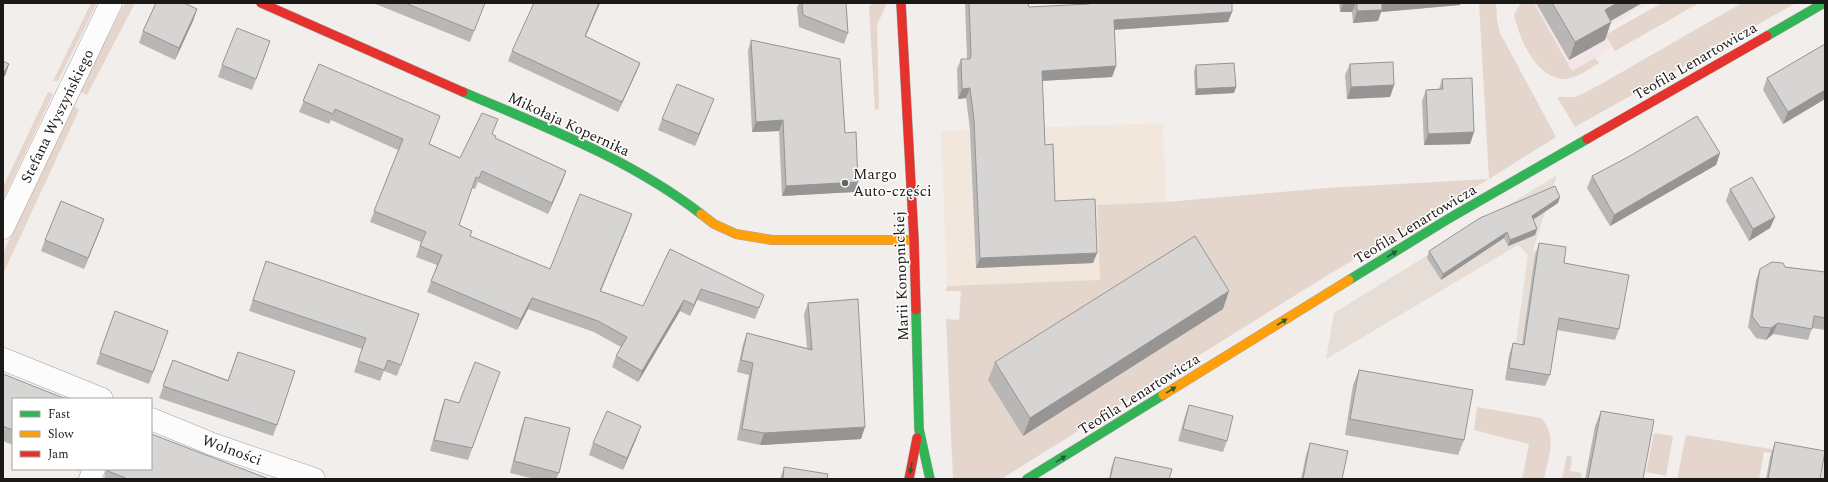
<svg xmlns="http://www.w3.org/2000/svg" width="1828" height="482" viewBox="0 0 1828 482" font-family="Spectral,serif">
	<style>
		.commercial { fill: #f1e7dc }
		.built { fill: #e6ddd7 }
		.education { fill: #f3e5e8 }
		.green { fill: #e5d6cd }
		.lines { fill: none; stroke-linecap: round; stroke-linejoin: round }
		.street-casing { stroke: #a5a3a1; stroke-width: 23 }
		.fast-casing { stroke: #a5a3a1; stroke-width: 10 }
		.slow-casing { stroke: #a5a3a1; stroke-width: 10 }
		.jam-casing { stroke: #a5a3a1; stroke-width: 10 }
		.street { stroke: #fdfcfc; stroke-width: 22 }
		.fast { stroke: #30b455; stroke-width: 9 }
		.slow { stroke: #ff9f0a; stroke-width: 9 }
		.jam { stroke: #e5322d; stroke-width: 9 }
		.wall { fill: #b9b7b6 }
		.shaded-wall { fill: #969594 }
		.building { fill: #d7d5d4; stroke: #969594 }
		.oneway { fill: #245f33 }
		.poi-dot { fill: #666461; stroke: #fff; stroke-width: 1.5 }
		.labels { text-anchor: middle; stroke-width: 3; stroke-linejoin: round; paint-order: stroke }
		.street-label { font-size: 15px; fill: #1b1917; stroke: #fff }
		.poi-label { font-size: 15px; fill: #1b1917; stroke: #fff; text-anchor: start }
	</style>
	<rect width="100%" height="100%" fill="#f1eeeb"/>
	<!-- commercial -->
	<path class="commercial" d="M 1163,123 L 1166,202 L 1097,205 L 1100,281 L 947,286 L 941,131 Z"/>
	<!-- built -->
	<path class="built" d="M 1557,175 L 1533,250 L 1564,255 L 1552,347 L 1516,342 L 1528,255 L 1518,245 L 1326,359 L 1334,313 Z"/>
	<!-- education -->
	<path class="education" d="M 1534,3 L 1649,3 L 1602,30 L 1612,48 L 1572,71 Z"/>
	<!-- green -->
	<path class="green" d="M 91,3 L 97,3 L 58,81 L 53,81 Z
		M 125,3 L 135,3 L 87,95 L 79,91 Z
		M 872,3 L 887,3 L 877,25 L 879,109 L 875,110 L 869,7 Z
		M 1479,3 L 1496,3 L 1497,20 L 1500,33 L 1556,137 L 1489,179 L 1323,278 L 1001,479 L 953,479 L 946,319 L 959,320 L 961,291 L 946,291 L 947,286 L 1100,280 L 1097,205 L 1166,202 L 1327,188 L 1489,179 Z
		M 1521,3 L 1534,3 L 1572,71 L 1595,58 L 1599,63 C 1589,69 1577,78 1566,79 C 1536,80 1519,38 1514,14 Z
		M 1662,3 L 1699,3 L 1615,51 L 1605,35 Z
		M 1742,3 L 1796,3 L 1575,127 L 1557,97 L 1576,97 L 1601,84 Z
		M 48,92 L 53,94 L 3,200 L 3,187 Z
		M 72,105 L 79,110 L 3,274 L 3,253 Z
		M 1477,407 L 1541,418 C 1558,436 1548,457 1544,479 L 1522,479 L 1529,444 L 1474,430 Z
		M 1654,433 L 1673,436 L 1666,476 L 1646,472 Z
		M 1686,435 L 1825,458 L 1825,479 L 1821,479 L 1824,462 L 1764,452 L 1759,479 L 1677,479 Z
		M 1567,455 L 1572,457 L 1570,471 L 1582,473 L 1581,479 L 1562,479 Z"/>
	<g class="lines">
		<!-- street casing -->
		<g class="street-casing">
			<path id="street" d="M 3,228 L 111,3
				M 3,359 L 102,399
				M 151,419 L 212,444 L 314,479
				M 90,479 L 94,469"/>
		</g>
		<!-- fast casing -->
		<g class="fast-casing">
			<path id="fast" d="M 1767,36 L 1824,3
				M 463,92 C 545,127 630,159 701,214
				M 1349,280 L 1448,219 L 1587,139
				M 916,310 L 919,429 L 930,479
				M 1027,479 L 1163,395"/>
		</g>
		<!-- slow casing -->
		<g class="slow-casing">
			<path id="slow" d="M 701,214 L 714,224 L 736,234 L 772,240 L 914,240
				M 1163,395 L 1349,280"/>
		</g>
		<!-- jam casing -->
		<g class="jam-casing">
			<path id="jam" d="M 261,3 L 463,92
				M 901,3 L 914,240 L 916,310
				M 1587,139 L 1767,36
				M 909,479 L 917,438"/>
		</g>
		<!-- street -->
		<use href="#street" class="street"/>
		<!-- fast -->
		<use href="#fast" class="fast"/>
		<!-- slow -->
		<use href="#slow" class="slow"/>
		<!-- jam -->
		<use href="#jam" class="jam"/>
	</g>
	<!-- wall -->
	<path class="wall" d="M 373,3 L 485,3 L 470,42 Z
		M 600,3 L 586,36 L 640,63 L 636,73 L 618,112 L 508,61 L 512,51 Z
		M 799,3 L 846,3 L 848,33 L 844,44 L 799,27 L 797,8 Z
		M 965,3 L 1028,3 L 1029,7 L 1086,4 L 1086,3 L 1232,3 L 1232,12 L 1228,22 L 1114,30 L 1116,66 L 1112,77 L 1042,81 L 1045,145 L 1055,201 L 1097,253 L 1093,263 L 976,268 L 970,130 L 966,98 L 958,99 L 957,69 L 961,59 L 967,59 Z
		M 1339,3 L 1461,3 L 1460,5 L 1381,12 L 1378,21 L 1353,23 L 1352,12 L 1340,12 Z
		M 1536,3 L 1642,3 L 1611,21 L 1611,22 L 1605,40 L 1569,60 Z
		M 197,9 L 193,21 L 175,60 L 139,43 L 143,31 Z
		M 751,40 L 845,133 L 854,192 L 782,196 L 779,131 L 752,132 L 748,50 Z
		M 1825,44 L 1825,99 L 1783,124 L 1763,90 L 1767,78 Z
		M 266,53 L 252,90 L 218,77 L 222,65 Z
		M 319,64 L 430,144 L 460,158 L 492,134 L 495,138 L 566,171 L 562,182 L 548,214 L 478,182 L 475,189 L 472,188 L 459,225 L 470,236 L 550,269 L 628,225 L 601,291 L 643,306 L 670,249 L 764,295 L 755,319 L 697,300 L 690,316 L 680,311 L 638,382 L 612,367 L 616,356 L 621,347 L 594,332 L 528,309 L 517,330 L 427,292 L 437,265 L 416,257 L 421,242 L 370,222 L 398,150 L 331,120 L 329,124 L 299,112 Z
		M 1350,64 L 1394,85 L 1390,97 L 1347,99 L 1345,75 Z
		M 1196,65 L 1236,87 L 1234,93 L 1195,95 L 1194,71 Z
		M 1442,79 L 1474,132 L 1470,144 L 1424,145 L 1422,101 L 1426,90 L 1439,89 Z
		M 709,111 L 695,146 L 658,130 L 662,119 Z
		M 1720,153 L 1716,165 L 1610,226 L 1587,188 L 1592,176 Z
		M 1730,189 L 1775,217 L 1770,228 L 1749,241 L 1726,201 Z
		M 1558,203 L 1533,220 L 1537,229 L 1535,235 L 1508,246 L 1504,238 L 1441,280 L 1427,258 L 1429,251 Z
		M 100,230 L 84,269 L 41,251 L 45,240 Z
		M 1539,243 L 1564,263 L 1619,329 L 1615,340 L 1557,330 L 1550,375 L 1545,386 L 1505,380 L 1509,355 L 1513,343 L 1522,345 L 1535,255 Z
		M 266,261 L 419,314 L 397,376 L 384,371 L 380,381 L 354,372 L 362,349 L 249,311 Z
		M 1785,267 L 1825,272 L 1825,330 L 1812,328 L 1808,340 L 1773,334 L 1766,340 L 1756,338 L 1748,327 L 1756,280 L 1760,269 Z
		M 808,303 L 861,439 L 760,445 L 737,440 L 749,375 L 737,372 L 743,344 L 747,333 L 807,348 L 804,314 Z
		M 1223,309 L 1023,436 L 988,380 L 995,362 Z
		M 115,311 L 168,331 L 149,384 L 96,364 Z
		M 238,352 L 277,425 L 273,436 L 159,398 L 173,360 L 228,380 Z
		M 1359,370 L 1464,440 L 1458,455 L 1345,435 L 1353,385 Z
		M 500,372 L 468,460 L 430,451 L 441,410 L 445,399 L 459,403 Z
		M 3,374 L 13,399 L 13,445 L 3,441 Z
		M 1189,405 L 1227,441 L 1223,452 L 1178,441 L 1185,416 Z
		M 1601,411 L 1643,479 L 1585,479 L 1595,426 Z
		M 525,417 L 559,473 L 556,479 L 535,479 L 510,473 L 521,429 Z
		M 637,437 L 623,470 L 589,455 L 593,443 Z
		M 1775,442 L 1820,479 L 1766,479 L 1770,457 Z
		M 1310,443 L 1342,479 L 1301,479 L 1306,455 Z
		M 1115,457 L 1169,479 L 1109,479 L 1111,468 Z
		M 784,467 L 827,479 L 780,479 Z
		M 75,469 L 81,469 L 80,471 Z
		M 106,469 L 151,469 L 269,479 L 104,479 Z"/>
	<!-- shaded-wall -->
	<path class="shaded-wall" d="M 599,3 L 600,3 L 581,46 L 585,36 Z
		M 1343,3 L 1356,3 L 1352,12 L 1340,12 Z
		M 1381,3 L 1461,3 L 1460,5 L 1381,12 L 1378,21 L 1353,23 L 1357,11 Z
		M 1617,3 L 1642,3 L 1598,28 L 1605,10 Z
		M 197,9 L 193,21 L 175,60 L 179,48 Z
		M 1232,12 L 1228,22 L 1110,30 L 1114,20 Z
		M 1611,22 L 1605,40 L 1569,60 L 1575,42 Z
		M 640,63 L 636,73 L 618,112 L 622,102 Z
		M 9,64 L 5,76 L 3,78 L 3,74 Z
		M 1116,66 L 1112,77 L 1038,81 L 1042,71 Z
		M 1394,85 L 1390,97 L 1347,99 L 1351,87 Z
		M 1236,87 L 1234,93 L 1195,95 L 1197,89 Z
		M 970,88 L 966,98 L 958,99 L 962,89 Z
		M 1825,90 L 1825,99 L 1783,124 L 1788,112 Z
		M 714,99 L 709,111 L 695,146 L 699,134 Z
		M 783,120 L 779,131 L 752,132 L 756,122 Z
		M 1474,132 L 1470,144 L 1424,145 L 1428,134 Z
		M 1720,153 L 1716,165 L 1610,226 L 1614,215 Z
		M 566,171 L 562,182 L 548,214 L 552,203 Z
		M 858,182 L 854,192 L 782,196 L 786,186 Z
		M 1560,197 L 1558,203 L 1529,222 L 1532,216 Z
		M 632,214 L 628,225 L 596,302 L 600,291 Z
		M 1775,217 L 1770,228 L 1749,241 L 1753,229 Z
		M 104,219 L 100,230 L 84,269 L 88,258 Z
		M 1537,229 L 1535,235 L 1508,246 L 1510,240 Z
		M 1507,232 L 1504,238 L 1441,280 L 1443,274 Z
		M 1097,253 L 1093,263 L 976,268 L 980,258 Z
		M 701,289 L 697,300 L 690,316 L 694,305 Z
		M 1229,291 L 1223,309 L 1023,436 L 1030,418 Z
		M 532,298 L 528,309 L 517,330 L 521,319 Z
		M 684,300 L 680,311 L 638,382 L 642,371 Z
		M 1778,323 L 1773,334 L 1766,340 L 1771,328 Z
		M 641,426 L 637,437 L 623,470 L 627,458 Z
		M 865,427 L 861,439 L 760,445 L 764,433 Z"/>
	<!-- building -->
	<path class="building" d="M 156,3 L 184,3 L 197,9 L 179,48 L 143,31 Z
		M 405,3 L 485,3 L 474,31 Z
		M 534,3 L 599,3 L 585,36 L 640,63 L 622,102 L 512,51 Z
		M 802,3 L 846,3 L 848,33 L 803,15 Z
		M 969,3 L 1028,3 L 1029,7 L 1089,4 L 1089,3 L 1232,3 L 1232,12 L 1114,20 L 1116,66 L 1042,71 L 1045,145 L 1053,144 L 1055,201 L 1095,199 L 1097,253 L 980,258 L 974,120 L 970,88 L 962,89 L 961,59 L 970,59 L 971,54 Z
		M 1357,3 L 1382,3 L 1382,10 L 1357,11 Z
		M 1552,3 L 1617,3 L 1605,10 L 1611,22 L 1575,42 Z
		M 237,28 L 270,41 L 256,79 L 222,65 Z
		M 751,40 L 840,59 L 845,133 L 856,132 L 858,182 L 786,186 L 783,120 L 756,122 Z
		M 1825,44 L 1825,90 L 1788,112 L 1767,78 Z
		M 3,61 L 9,64 L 3,74 Z
		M 1393,62 L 1394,85 L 1351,87 L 1350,64 Z
		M 1234,63 L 1236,87 L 1197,89 L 1196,65 Z
		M 319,64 L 440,116 L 429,144 L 460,158 L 482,113 L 498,119 L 492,134 L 496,136 L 495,138 L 566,171 L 552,203 L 482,171 L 479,178 L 476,177 L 459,225 L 472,231 L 470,236 L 550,269 L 580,194 L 632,214 L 600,291 L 643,306 L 670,249 L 764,295 L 759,308 L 701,289 L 694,305 L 684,300 L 642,371 L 616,356 L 627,337 L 598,321 L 532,298 L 521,319 L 431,281 L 442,255 L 420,246 L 426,232 L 374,211 L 403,139 L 335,109 L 333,114 L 303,101 Z
		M 1472,78 L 1474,132 L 1428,134 L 1426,90 L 1443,89 L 1442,79 Z
		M 677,84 L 714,99 L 699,134 L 662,119 Z
		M 1697,116 L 1720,153 L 1614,215 L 1592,176 L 1630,156 Z
		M 1752,177 L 1775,217 L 1753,229 L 1730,189 Z
		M 1555,186 L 1560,197 L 1532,216 L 1537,229 L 1510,240 L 1507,232 L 1443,274 L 1429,251 L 1480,218 Z
		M 61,201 L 104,219 L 88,258 L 45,240 Z
		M 1195,236 L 1229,291 L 1030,418 L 995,362 Z
		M 1539,243 L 1566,247 L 1564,263 L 1629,275 L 1619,329 L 1559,318 L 1550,375 L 1509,368 L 1513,343 L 1524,345 Z
		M 266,261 L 419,314 L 401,365 L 388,360 L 384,370 L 358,361 L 366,338 L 253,300 Z
		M 1772,262 L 1783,263 L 1785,267 L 1825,272 L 1825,318 L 1814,316 L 1812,329 L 1778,323 L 1771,328 L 1760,327 L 1752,316 L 1760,269 Z
		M 858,299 L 865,427 L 764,433 L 742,429 L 753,363 L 741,360 L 747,333 L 812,350 L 808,303 Z
		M 115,311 L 168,331 L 153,372 L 100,353 Z
		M 238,352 L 295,371 L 277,425 L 163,386 L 173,360 L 228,381 Z
		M 475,362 L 500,372 L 472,448 L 434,440 L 445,399 L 459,403 Z
		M 1359,370 L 1473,390 L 1464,440 L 1350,419 Z
		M 3,374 L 66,399 L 13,399 L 13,430 L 3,426 Z
		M 1189,405 L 1233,416 L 1227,441 L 1183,429 Z
		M 607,411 L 641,426 L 627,458 L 593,443 Z
		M 1601,411 L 1654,420 L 1643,479 L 1588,479 Z
		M 525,417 L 570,428 L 559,473 L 514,461 Z
		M 151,434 L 269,479 L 128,479 L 108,471 L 108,469 L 151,469 Z
		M 1775,442 L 1825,451 L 1820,479 L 1768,479 Z
		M 1310,443 L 1348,451 L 1342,479 L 1303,479 Z
		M 1115,457 L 1172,469 L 1169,479 L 1110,479 Z
		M 784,467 L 828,474 L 827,479 L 783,479 Z"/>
	<!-- one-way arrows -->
	<defs><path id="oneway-solid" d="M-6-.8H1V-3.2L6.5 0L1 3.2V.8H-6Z"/></defs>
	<g class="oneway">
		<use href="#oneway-solid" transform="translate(1392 254) rotate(-32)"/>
		<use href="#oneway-solid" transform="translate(1282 322) rotate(-32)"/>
		<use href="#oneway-solid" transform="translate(1171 390) rotate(-32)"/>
		<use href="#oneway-solid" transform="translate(1061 459) rotate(-32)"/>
		<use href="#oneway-solid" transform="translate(911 468) rotate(101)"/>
	</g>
	<!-- markers -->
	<circle class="poi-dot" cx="845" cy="183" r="4"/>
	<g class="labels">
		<!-- street labels -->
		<g class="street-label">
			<text transform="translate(1695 61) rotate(-30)" y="5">Teofila Lenartowicza</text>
			<text transform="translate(57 116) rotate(-64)" y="5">Stefana Wyszyńskiego</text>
			<text transform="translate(569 124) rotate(25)" y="5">Mikołaja Kopernika</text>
			<text transform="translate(1415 224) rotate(-31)" y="5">Teofila Lenartowicza</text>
			<text transform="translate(901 276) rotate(-92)" y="5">Marii Konopnickiej</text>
			<text transform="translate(1139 394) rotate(-32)" y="5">Teofila Lenartowicza</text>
			<text transform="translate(232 450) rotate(20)" y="5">Wolności</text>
		</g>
		<!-- poi labels -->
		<g class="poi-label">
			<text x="853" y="179">Margo<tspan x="853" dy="17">Auto-części</tspan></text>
		</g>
	</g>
	<!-- border -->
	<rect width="1828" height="482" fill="none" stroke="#1b1917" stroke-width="8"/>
	<!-- legend -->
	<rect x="12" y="398" width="140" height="72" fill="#ffffff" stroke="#a4a3a2"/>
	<rect x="20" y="411" width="20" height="6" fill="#30b455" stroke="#a4a3a2"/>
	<text x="48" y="418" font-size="12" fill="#1b1917">Fast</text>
	<rect x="20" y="431" width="20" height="6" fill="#ff9f0a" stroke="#a4a3a2"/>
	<text x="48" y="438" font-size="12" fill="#1b1917">Slow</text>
	<rect x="20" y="451" width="20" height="6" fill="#e5322d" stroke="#a4a3a2"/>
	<text x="48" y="458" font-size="12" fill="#1b1917">Jam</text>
</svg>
